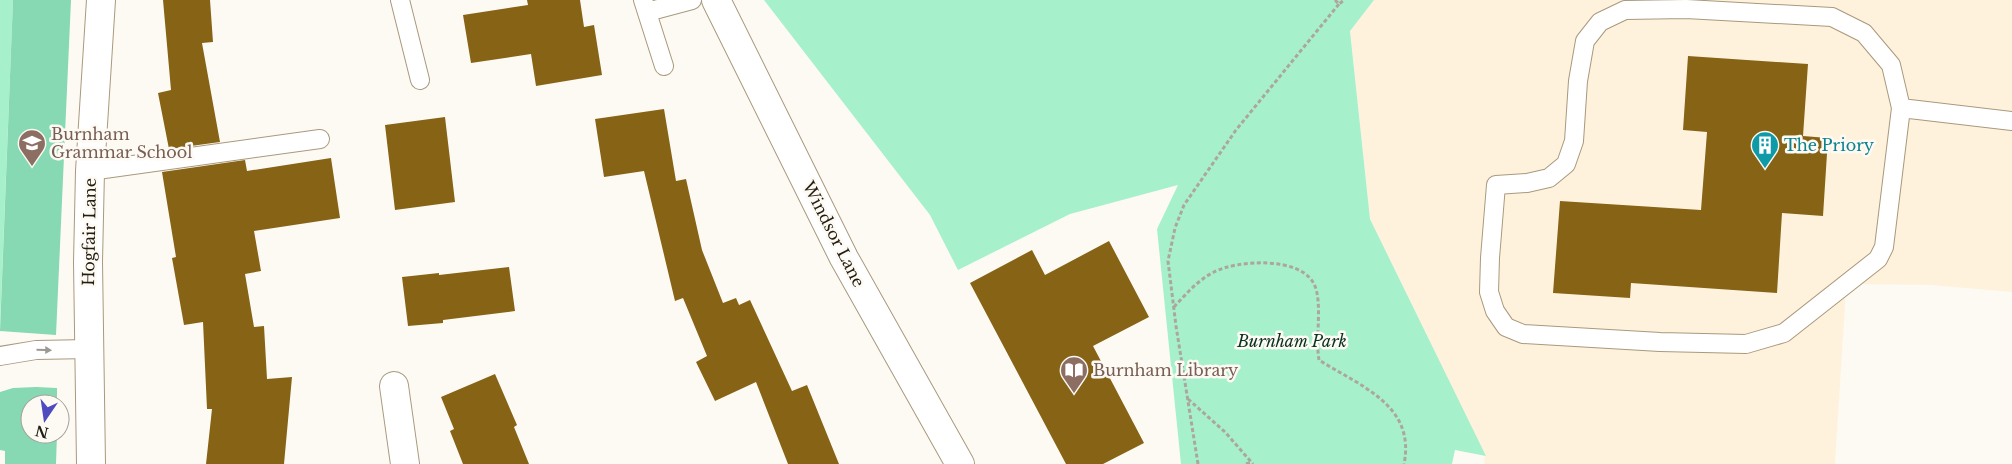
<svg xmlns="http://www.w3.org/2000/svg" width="2012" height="464" viewBox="0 0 2012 464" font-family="'Libre Baskerville',serif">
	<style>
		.built { fill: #fff2dc }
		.green { fill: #a7f0cc }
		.forest { fill: #86d9b2 }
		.building { fill: #876316 }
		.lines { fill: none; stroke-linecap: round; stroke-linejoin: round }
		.service-casing { stroke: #a9997d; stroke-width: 20 }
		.minor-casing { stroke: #a9997d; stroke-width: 30 }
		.tertiary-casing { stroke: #a9997d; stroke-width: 30 }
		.path { stroke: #aba79f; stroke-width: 3; stroke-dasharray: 4 2.5; stroke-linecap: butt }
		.service { stroke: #fff; stroke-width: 18 }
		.minor { stroke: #fff; stroke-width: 28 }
		.tertiary { stroke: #fff; stroke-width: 28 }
		.oneway { fill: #9c9994 }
		.labels { text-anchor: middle; stroke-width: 5; stroke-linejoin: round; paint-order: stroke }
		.education-label { font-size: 16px; fill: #785e54; stroke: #fdfaf4; text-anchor: start }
		.culture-label { font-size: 16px; fill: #0d838f; stroke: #fdfaf4; text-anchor: start }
		.street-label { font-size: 16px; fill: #221c11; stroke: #fdfaf4 }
		.park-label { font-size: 16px; font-style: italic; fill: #0a3121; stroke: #fdfaf4 }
	</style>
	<rect width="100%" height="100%" fill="#fdfaf4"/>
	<!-- built -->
	<path class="built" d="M 1374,0 L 2012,0 L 2012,292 L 1930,285 L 1855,284 L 1846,289 L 1835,464 L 1484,464 L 1485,455 L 1370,219 L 1350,30 Z"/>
	<!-- green -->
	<path class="green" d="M 0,0 L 13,0 L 0,326 Z
		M 764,0 L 1374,0 L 1350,31 L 1370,219 L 1486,456 L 1455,450 L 1452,464 L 1181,464 L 1157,229 L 1178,185 L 1070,214 L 958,270 L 930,215 Z"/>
	<!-- forest -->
	<path class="forest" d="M 13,0 L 71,0 L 56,335 L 0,331 Z
		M 36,387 L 57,388 L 57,404 L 30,404 L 30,434 L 57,434 L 56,464 L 5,464 L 5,451 L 0,450 L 0,392 L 13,388 Z"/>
	<!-- building -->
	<path class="building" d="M 163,0 L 210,0 L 213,42 L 202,43 L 220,142 L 169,149 L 158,93 L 171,90 Z
		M 527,0 L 580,0 L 584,27 L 594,25 L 602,75 L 536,86 L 531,54 L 471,63 L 463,15 L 528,5 Z
		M 1688,56 L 1808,64 L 1803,136 L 1828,138 L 1823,216 L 1782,213 L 1777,293 L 1631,283 L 1630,298 L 1553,293 L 1560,201 L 1701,210 L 1707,132 L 1683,130 Z
		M 664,109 L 676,181 L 686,179 L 702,250 L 723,303 L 736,298 L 739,305 L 750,300 L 792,391 L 807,385 L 839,464 L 788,464 L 756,382 L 715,401 L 696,362 L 707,356 L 683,298 L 675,301 L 644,171 L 604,177 L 595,119 Z
		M 445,117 L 455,202 L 395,210 L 385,125 Z
		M 331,158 L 340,218 L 254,231 L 261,271 L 245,274 L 254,327 L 264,326 L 267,379 L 292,377 L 284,464 L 206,464 L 212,409 L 207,409 L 203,322 L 184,325 L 172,258 L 176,257 L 162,172 L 245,160 L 247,171 Z
		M 1109,241 L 1149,317 L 1093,346 L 1144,443 L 1103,464 L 1066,464 L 970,283 L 1032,250 L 1045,275 Z
		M 509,267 L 515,311 L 443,320 L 443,323 L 408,326 L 402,277 L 439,273 L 439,275 Z
		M 495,374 L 517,425 L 514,427 L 529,464 L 463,464 L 450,431 L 454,429 L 441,397 Z"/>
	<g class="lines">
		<!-- service casing -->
		<g class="service-casing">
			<path id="service" d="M 400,0 L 420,80
				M 643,0 L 664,66
				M 1686,9 L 1832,17 L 1864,33 L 1891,65 L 1901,108 L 1884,247 L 1878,259 L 1784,333 L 1746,344 L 1660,342 L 1523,334 L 1506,327 L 1495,311 L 1489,292 L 1490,258 L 1496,185 L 1527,183 L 1549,178 L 1566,164 L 1574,141 L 1578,81 L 1585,41 L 1600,22 L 1625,10 Z
				M 647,12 L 692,0
				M 1901,108 L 2012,121
				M 90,171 L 320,139
				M 0,356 L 36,350 L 89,349"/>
		</g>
		<!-- minor casing -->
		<g class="minor-casing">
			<path id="minor" d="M 716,0 L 844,258 L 960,464
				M 394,386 L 405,464"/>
		</g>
		<!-- tertiary casing -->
		<g class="tertiary-casing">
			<path id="tertiary" d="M 91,464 L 88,262 L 90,171 L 101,0"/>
		</g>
		<!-- path -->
		<path class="path" d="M 1335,0 L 1339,4 L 1344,0
			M 1174,307 C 1186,294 1198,280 1214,272 C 1237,260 1300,256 1314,284 C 1323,302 1315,338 1319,360 C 1360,386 1416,405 1404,464
			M 1188,399 L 1225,432 L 1253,464
			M 1198,464 L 1176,326 L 1168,261 L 1175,228 L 1184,205 L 1236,130 L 1339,4
			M 1246,464 L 1252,462"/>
		<!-- service -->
		<use href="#service" class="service"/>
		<!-- minor -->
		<use href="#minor" class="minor"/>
		<!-- tertiary -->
		<use href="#tertiary" class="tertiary"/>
	</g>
	<!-- one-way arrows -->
	<defs><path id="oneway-solid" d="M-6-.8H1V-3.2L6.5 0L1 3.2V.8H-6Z" transform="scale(1.25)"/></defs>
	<use class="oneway" href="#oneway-solid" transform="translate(44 350) rotate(1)"/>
	<!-- icons -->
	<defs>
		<g id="school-pin" transform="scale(1.4375)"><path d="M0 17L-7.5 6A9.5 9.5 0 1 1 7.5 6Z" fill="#8d6e63" stroke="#fdfaf4"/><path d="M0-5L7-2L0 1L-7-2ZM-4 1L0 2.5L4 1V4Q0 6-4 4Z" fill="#fff"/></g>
		<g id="building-pin" transform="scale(1.4375)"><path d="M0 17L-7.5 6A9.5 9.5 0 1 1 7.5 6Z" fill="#0f9aa8" stroke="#fdfaf4"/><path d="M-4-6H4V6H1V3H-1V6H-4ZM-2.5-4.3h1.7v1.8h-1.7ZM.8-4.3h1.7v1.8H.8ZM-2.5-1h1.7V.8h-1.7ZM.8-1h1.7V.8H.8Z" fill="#fff"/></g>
		<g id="library-pin" transform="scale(1.4375)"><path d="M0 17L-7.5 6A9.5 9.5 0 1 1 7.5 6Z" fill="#8d6e63" stroke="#fdfaf4"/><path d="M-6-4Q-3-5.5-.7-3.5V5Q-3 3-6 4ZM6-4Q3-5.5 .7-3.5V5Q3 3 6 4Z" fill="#fff"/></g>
	</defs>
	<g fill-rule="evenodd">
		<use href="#school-pin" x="32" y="143"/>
		<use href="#building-pin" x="1765" y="145"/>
		<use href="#library-pin" x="1074" y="370"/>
	</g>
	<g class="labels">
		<!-- education labels -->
		<g class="education-label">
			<text x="51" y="140">Burnham<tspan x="51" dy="18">Grammar School</tspan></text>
			<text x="1093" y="376">Burnham Library</text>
		</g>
		<!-- culture labels -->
		<g class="culture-label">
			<text x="1784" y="151">The Priory</text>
		</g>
		<!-- street labels -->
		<g class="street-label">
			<text transform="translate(89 232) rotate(-89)" y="6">Hogfair Lane</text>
			<text transform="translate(834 234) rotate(63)" y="6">Windsor Lane</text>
		</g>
		<!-- park labels -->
		<g class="park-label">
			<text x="1292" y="347">Burnham Park</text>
		</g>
	</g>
	<!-- north arrow -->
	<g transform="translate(45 419) rotate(193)"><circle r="24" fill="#fdfaf4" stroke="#a5a199"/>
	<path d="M0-4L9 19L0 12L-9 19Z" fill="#4e4bc1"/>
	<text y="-8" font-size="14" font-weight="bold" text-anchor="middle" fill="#221c11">N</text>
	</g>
</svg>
